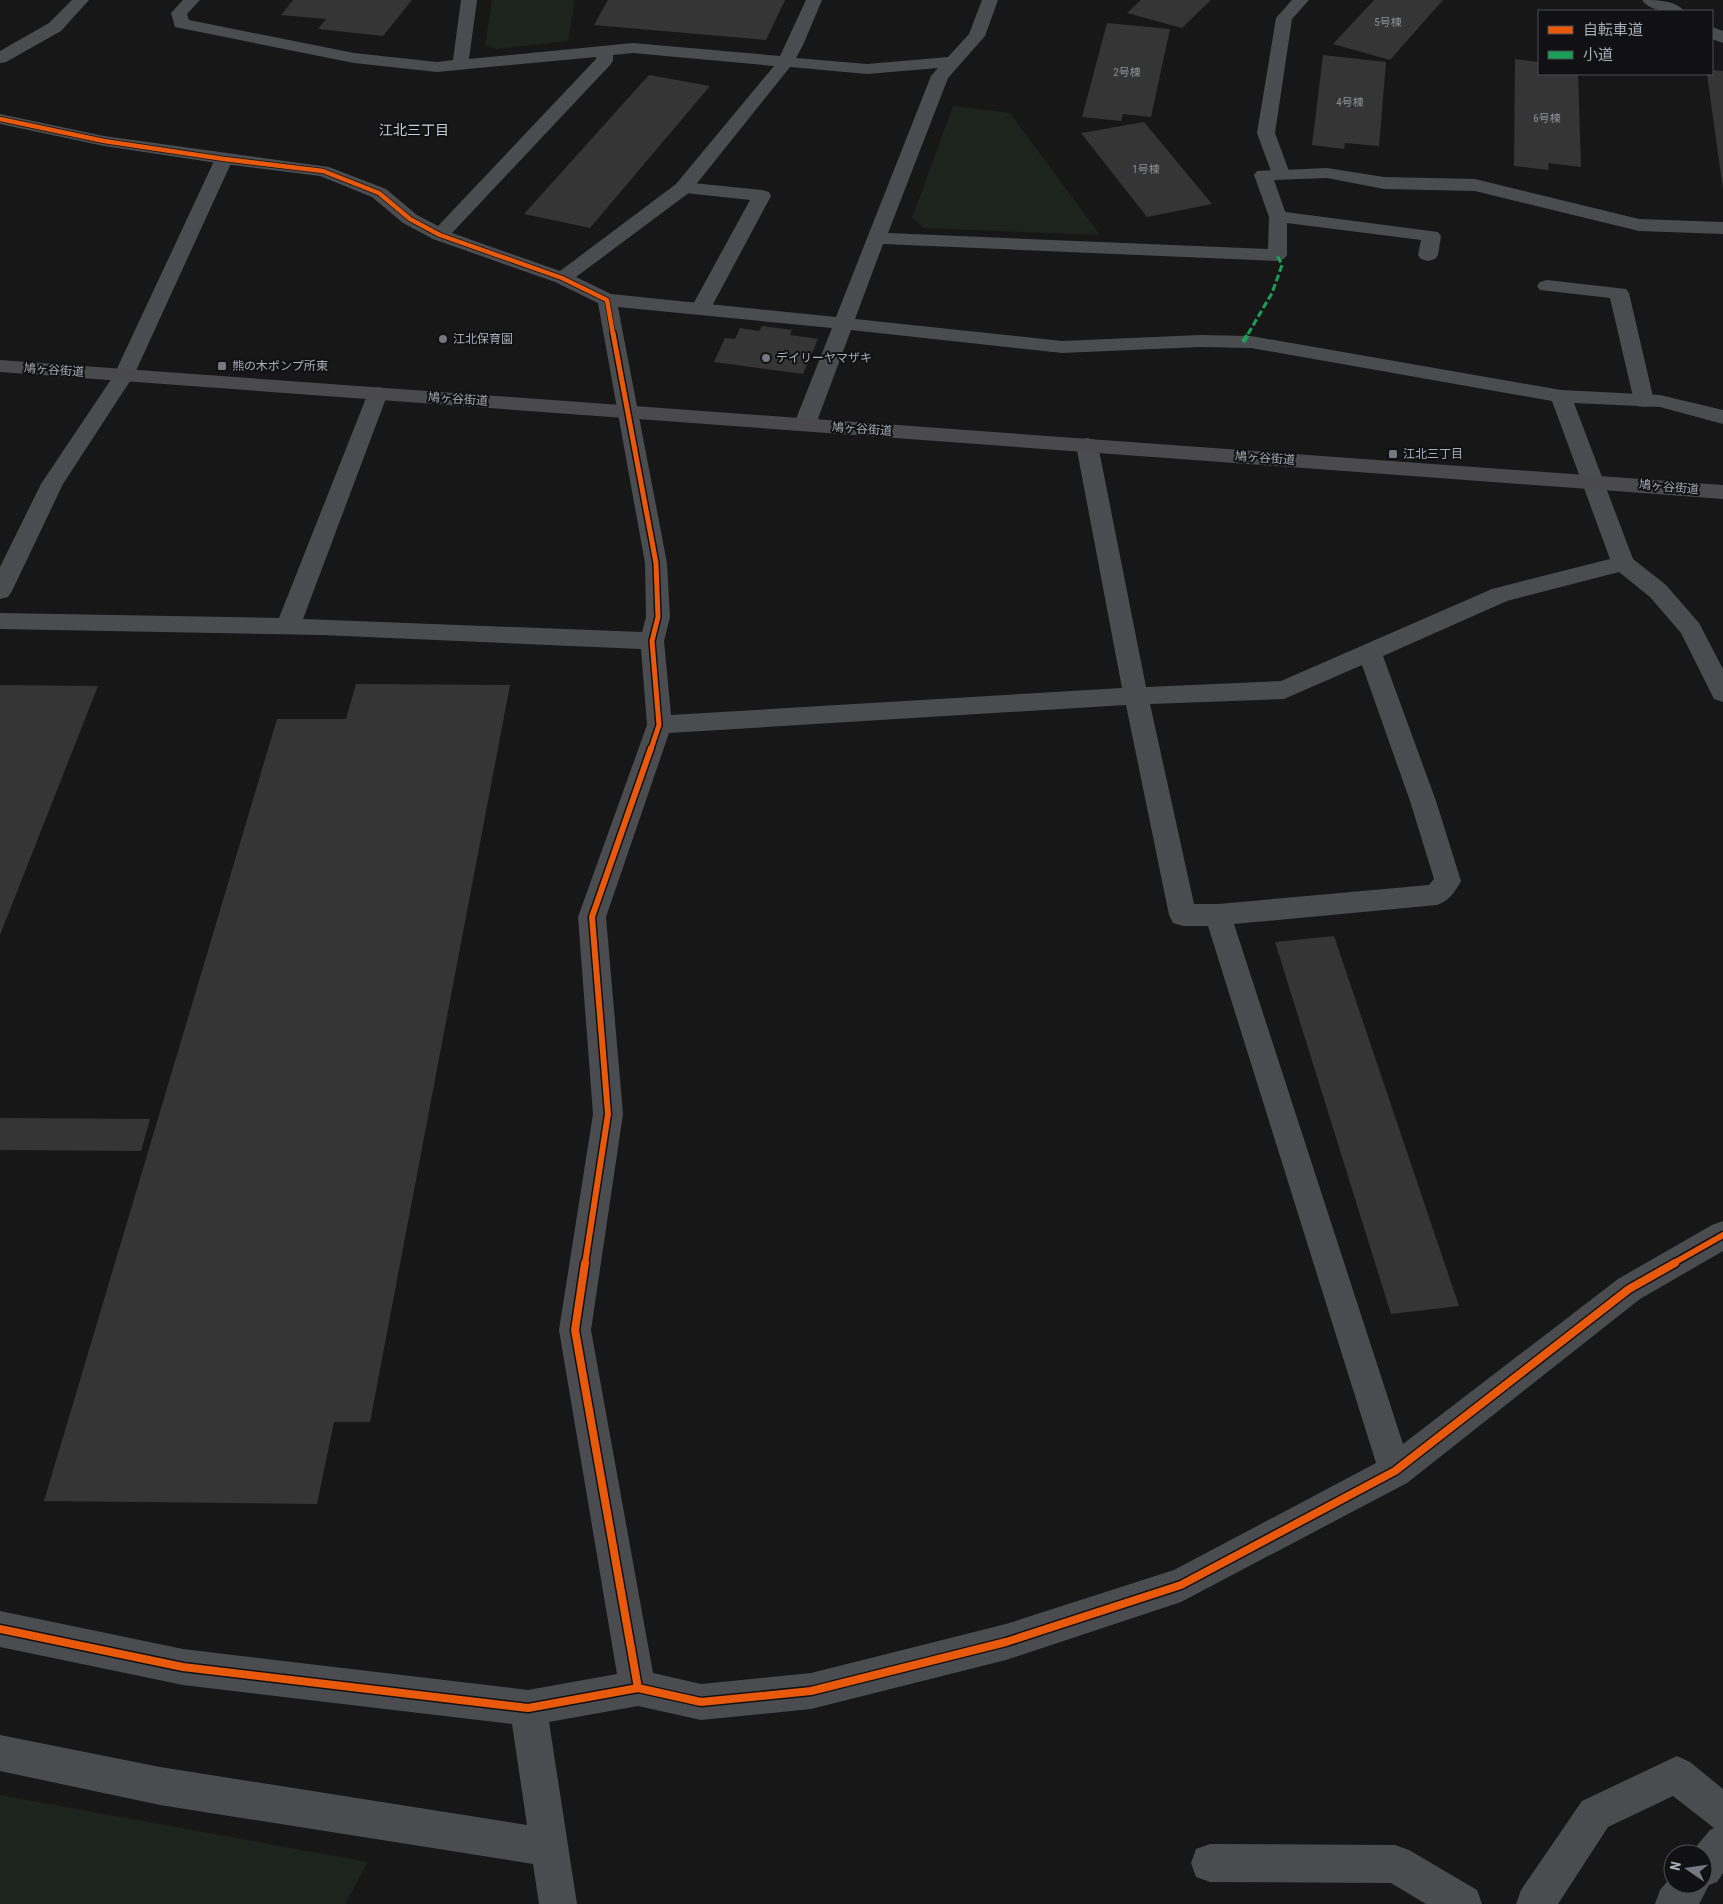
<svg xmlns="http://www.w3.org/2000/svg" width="1723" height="1904" viewBox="0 0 1723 1904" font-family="'Roboto Condensed','Noto Sans JP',sans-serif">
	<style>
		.green { fill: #1d241e }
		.building { fill: #353536 }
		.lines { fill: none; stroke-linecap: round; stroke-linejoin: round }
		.service { fill: #4b4c50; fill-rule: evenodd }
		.minor { fill: #4b4c50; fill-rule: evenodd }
		.secondary { fill: #4a4a4e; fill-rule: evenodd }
		.quiet-far1 { stroke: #1a9f57; stroke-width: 3; stroke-dasharray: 7 3; stroke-linecap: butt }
		.quiet { stroke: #1a9f57; stroke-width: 4.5; stroke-dasharray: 8 4.5; stroke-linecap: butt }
		.cycleway-far3-casing { stroke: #111113; stroke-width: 6 }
		.cycleway-far2-casing { stroke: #111113; stroke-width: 8 }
		.cycleway-far1-casing { stroke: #111113; stroke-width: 9 }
		.cycleway-casing { stroke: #111113; stroke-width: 11 }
		.cycleway-far3 { stroke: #e8590c; stroke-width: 4.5 }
		.cycleway-far2 { stroke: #e8590c; stroke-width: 5 }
		.cycleway-far1 { stroke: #e8590c; stroke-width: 6 }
		.cycleway { stroke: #e8590c; stroke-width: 8 }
		.poi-dot { fill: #757880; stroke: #111113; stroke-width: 2 }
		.labels { text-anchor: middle; stroke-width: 4; stroke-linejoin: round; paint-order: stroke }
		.far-number-label { font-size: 11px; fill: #8b8f98 }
		.far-poi-label { font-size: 12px; fill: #a8adb8; stroke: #111113; text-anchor: start }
		.far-street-label { font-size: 12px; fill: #a8adb8; stroke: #111113 }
		.far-neighbourhood-label { font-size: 14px; fill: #c9ccd4; stroke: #111113 }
	</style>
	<rect width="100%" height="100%" fill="#171717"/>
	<!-- green -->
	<path class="green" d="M 492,0 L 575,0 L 568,41 L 496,49 L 485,45 Z
		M 953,106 L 1010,113 L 1100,235 L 924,228 L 912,218 Z
		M 0,1795 L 368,1862 L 345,1904 L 0,1904 Z"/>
	<!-- building -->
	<path class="building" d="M 293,0 L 412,0 L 383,36 L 318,29 L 326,19 L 281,15 Z
		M 608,0 L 785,0 L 766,40 L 594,25 Z
		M 1141,0 L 1211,0 L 1182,28 L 1127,13 Z
		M 1374,0 L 1443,0 L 1390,60 L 1333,44 Z
		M 1107,23 L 1170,29 L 1151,117 L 1123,114 L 1121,121 L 1082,117 Z
		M 1323,55 L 1386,62 L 1379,146 L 1345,143 L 1344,149 L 1312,145 Z
		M 1515,59 L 1539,62 L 1539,74 L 1578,74 L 1581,167 L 1548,163 L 1549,170 L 1514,166 Z
		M 1712,70 L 1723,71 L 1723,190 L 1707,74 L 1712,74 Z
		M 649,75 L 710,86 L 590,228 L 524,214 Z
		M 1144,122 L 1212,204 L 1147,217 L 1081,133 Z
		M 762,326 L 792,330 L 790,335 L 818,339 L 803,374 L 714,362 L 725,338 L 735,339 L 740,328 L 759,331 Z
		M 356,684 L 510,685 L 370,1422 L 334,1422 L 317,1504 L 44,1501 L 277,719 L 346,719 Z
		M 0,685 L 98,686 L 0,935 Z
		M 1334,936 L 1459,1306 L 1391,1314 L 1275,942 Z
		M 0,1118 L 150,1119 L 141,1151 L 0,1150 Z"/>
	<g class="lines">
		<!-- service -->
		<path class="service" d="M 1292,0 L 1309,0 L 1292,19 L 1275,133 L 1290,174 L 1287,178 L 1281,179 L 1275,178 L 1272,174 L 1257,133 L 1276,18 Z
			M 224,154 L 230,155 L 233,159 L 134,375 L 63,484 L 12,591 L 8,597 L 0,599 L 0,567 L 41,484 L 114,375 L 215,159 L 218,155 Z
			M 683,182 L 762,190 L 769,192 L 771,196 L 711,308 L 708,312 L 701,314 L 694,312 L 691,308 L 750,200 L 676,192 L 674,188 L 676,184 Z
			M 1278,211 L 1438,232 L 1441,236 L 1438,255 L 1435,259 L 1428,261 L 1421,259 L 1418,255 L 1421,240 L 1271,221 L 1269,217 L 1271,213 Z
			M 1547,280 L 1626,289 L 1629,293 L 1654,401 L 1651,406 L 1644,407 L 1637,406 L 1634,401 L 1610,298 L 1540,290 L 1537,286 L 1540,282 Z"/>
		<!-- minor -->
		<path class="minor" d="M 72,0 L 89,0 L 61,31 L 6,62 L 0,63 L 0,51 L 49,23 Z
			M 183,0 L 200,0 L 187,14 L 189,20 L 354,53 L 437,62 L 453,60 L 461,0 L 477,0 L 469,59 L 633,43 L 780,56 L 806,0 L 822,0 L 803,45 L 796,58 L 867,64 L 948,57 L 969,34 L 982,0 L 998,0 L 985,36 L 948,78 L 888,233 L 1268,249 L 1269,217 L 1254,175 L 1257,171 L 1327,168 L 1384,177 L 1475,179 L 1639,219 L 1723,222 L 1723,234 L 1639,231 L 1475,191 L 1384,189 L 1327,178 L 1274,180 L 1287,217 L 1287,255 L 1284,259 L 1277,261 L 883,244 L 855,319 L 1062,341 L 1200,335 L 1251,336 L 1561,390 L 1660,395 L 1723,410 L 1723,424 L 1660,407 L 1574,403 L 1633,559 L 1666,585 L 1699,623 L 1723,669 L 1723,702 L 1714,699 L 1681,633 L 1650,597 L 1619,572 L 1507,601 L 1383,656 L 1436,801 L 1461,881 C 1455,892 1449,901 1437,905 L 1234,924 L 1403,1444 L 1618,1279 L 1712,1225 L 1723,1221 L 1723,1251 L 1640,1299 L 1407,1483 L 1181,1602 L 1006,1660 L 811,1709 L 701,1720 L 638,1706 L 549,1722 L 577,1904 L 539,1904 L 533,1864 L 160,1805 L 0,1771 L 0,1735 L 160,1767 L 527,1825 L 512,1724 L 183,1685 L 0,1647 L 0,1611 L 183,1649 L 528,1690 L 617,1674 L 559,1330 L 593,1114 L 578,917 L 647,725 L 641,649 L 322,635 L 0,629 L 0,613 L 279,618 L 368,393 L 371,389 L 378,387 L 385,389 L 388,393 L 303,619 L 642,632 L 646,617 L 645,563 L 598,303 L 555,282 L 433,239 L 403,223 L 372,197 L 320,176 L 224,164 L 104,146 L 0,124 L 0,114 L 104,136 L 329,167 L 386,189 L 417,215 L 438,226 L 596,59 L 596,57 L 437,72 L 354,63 L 175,27 L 171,13 ZM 633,53 L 774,66 L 676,184 L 560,271 L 452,233 L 611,64 L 613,60 L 613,55 ZM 790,67 L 867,74 L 938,68 L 931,76 L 836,317 L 611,294 L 576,277 L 690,192 ZM 618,307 L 832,328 L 794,424 L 797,429 L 805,431 L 813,429 L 816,424 L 851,330 L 1062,353 L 1200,347 L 1251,348 L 1552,401 L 1610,559 L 1492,589 L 1281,681 L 1146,687 L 1098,445 L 1095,440 L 1087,438 L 1079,440 L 1076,445 L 1122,688 L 671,715 L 664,641 L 670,617 L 667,563 ZM 1362,665 L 1410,801 L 1434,879 L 1429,885 L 1218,904 L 1194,904 L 1150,704 L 1284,699 ZM 1126,705 L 1169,915 L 1173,923 L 1183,926 L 1208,926 L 1376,1463 L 1174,1570 L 1006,1624 L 811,1673 L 701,1684 L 653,1673 L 591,1330 L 623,1114 L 606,917 L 669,733 Z
			M 1642,0 C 1655,0 1676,0 1684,11 C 1671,12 1650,12 1642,0 Z
			M 1712,27 L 1723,31 L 1723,43 L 1712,39 Z
			M 1677,1756 L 1690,1762 L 1723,1789 L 1723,1873 L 1717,1882 L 1709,1885 L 1699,1904 L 1655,1904 L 1660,1890 L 1673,1875 L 1673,1884 L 1703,1884 L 1703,1854 L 1690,1854 L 1710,1830 L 1714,1828 L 1673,1796 L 1608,1827 L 1558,1904 L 1516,1904 L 1521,1890 L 1582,1801 Z
			M 1210,1844 L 1395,1845 L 1409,1850 L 1477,1890 L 1482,1904 L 1426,1904 L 1391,1883 L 1210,1882 L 1196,1877 L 1191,1863 L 1196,1849 Z"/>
		<!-- secondary -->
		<path class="secondary" d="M 0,360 L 1723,485 L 1723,499 L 0,372 Z"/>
		<!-- quiet-far1 -->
		<path class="quiet-far1" d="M 1248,334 L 1272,293 L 1282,265 L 1277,255"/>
		<!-- quiet -->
		<path class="quiet" d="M 1243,342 L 1249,333"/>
		<!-- cycleway-far3 casing -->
		<g class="cycleway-far3-casing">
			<path id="cycleway-far3" d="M 0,119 L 104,141 L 224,159 L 323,171 L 379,193 L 410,219 L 440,235 L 562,278 L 607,300 L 613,334"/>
		</g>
		<!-- cycleway-far2 casing -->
		<g class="cycleway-far2-casing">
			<path id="cycleway-far2" d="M 613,333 L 656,563 L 658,617 L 652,641 L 659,725 L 651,749"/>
		</g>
		<!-- cycleway-far1 casing -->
		<g class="cycleway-far1-casing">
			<path id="cycleway-far1" d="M 585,1264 L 608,1114 L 592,917 L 651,748
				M 1672,1264 L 1723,1235"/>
		</g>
		<!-- cycleway casing -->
		<g class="cycleway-casing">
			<path id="cycleway" d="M 585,1263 L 575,1330 L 638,1688
				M 0,1629 L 183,1667 L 528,1708 L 638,1688 L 701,1702 L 811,1691 L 1006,1642 L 1181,1585 L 1395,1471 L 1629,1289 L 1675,1263"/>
		</g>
		<!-- cycleway-far3 -->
		<use href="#cycleway-far3" class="cycleway-far3"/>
		<!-- cycleway-far2 -->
		<use href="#cycleway-far2" class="cycleway-far2"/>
		<!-- cycleway-far1 -->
		<use href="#cycleway-far1" class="cycleway-far1"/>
		<!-- cycleway -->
		<use href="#cycleway" class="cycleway"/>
	</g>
	<!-- markers -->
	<g class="poi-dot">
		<circle cx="443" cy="339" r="5"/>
		<circle cx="766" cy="358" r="5"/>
		<rect x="217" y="361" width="10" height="10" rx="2.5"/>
		<rect x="1388" y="449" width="10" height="10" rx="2.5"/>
	</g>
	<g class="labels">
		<!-- far-number labels -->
		<g class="far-number-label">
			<text x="1388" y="26">5号棟</text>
			<text x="1127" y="76">2号棟</text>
			<text x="1350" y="106">4号棟</text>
			<text x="1547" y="122">6号棟</text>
			<text x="1146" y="173">1号棟</text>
		</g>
		<!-- far-poi labels -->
		<g class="far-poi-label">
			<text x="453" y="343">江北保育園</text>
			<text x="776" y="362">デイリーヤマザキ</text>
			<text x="232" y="370">熊の木ポンプ所東</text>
			<text x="1403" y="458">江北三丁目</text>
		</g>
		<!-- far-street labels -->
		<g class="far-street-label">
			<text transform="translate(54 370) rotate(4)" y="4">鳩ヶ谷街道</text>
			<text transform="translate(458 399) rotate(4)" y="4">鳩ヶ谷街道</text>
			<text transform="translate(862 429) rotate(4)" y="4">鳩ヶ谷街道</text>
			<text transform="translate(1265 458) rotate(4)" y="4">鳩ヶ谷街道</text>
			<text transform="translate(1669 487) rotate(5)" y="4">鳩ヶ谷街道</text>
		</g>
		<!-- far-neighbourhood labels -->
		<g class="far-neighbourhood-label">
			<text x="414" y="135">江北三丁目</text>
		</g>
	</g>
	<!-- legend -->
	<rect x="1538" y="10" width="175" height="65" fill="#111113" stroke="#4d4f55"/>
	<rect x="1548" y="26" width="25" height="8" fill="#e8590c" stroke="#4d4f55"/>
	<text x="1583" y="35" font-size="15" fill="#a8adb8">自転車道</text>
	<rect x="1548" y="51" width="25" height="8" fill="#1a9f57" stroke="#4d4f55"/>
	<text x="1583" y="60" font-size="15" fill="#a8adb8">小道</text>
	<!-- north arrow -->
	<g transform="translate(1688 1869) rotate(283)"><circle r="24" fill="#111113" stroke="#4d4f55"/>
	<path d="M0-4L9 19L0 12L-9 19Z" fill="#757880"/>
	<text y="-8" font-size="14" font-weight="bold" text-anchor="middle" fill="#a8adb8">N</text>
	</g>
</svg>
